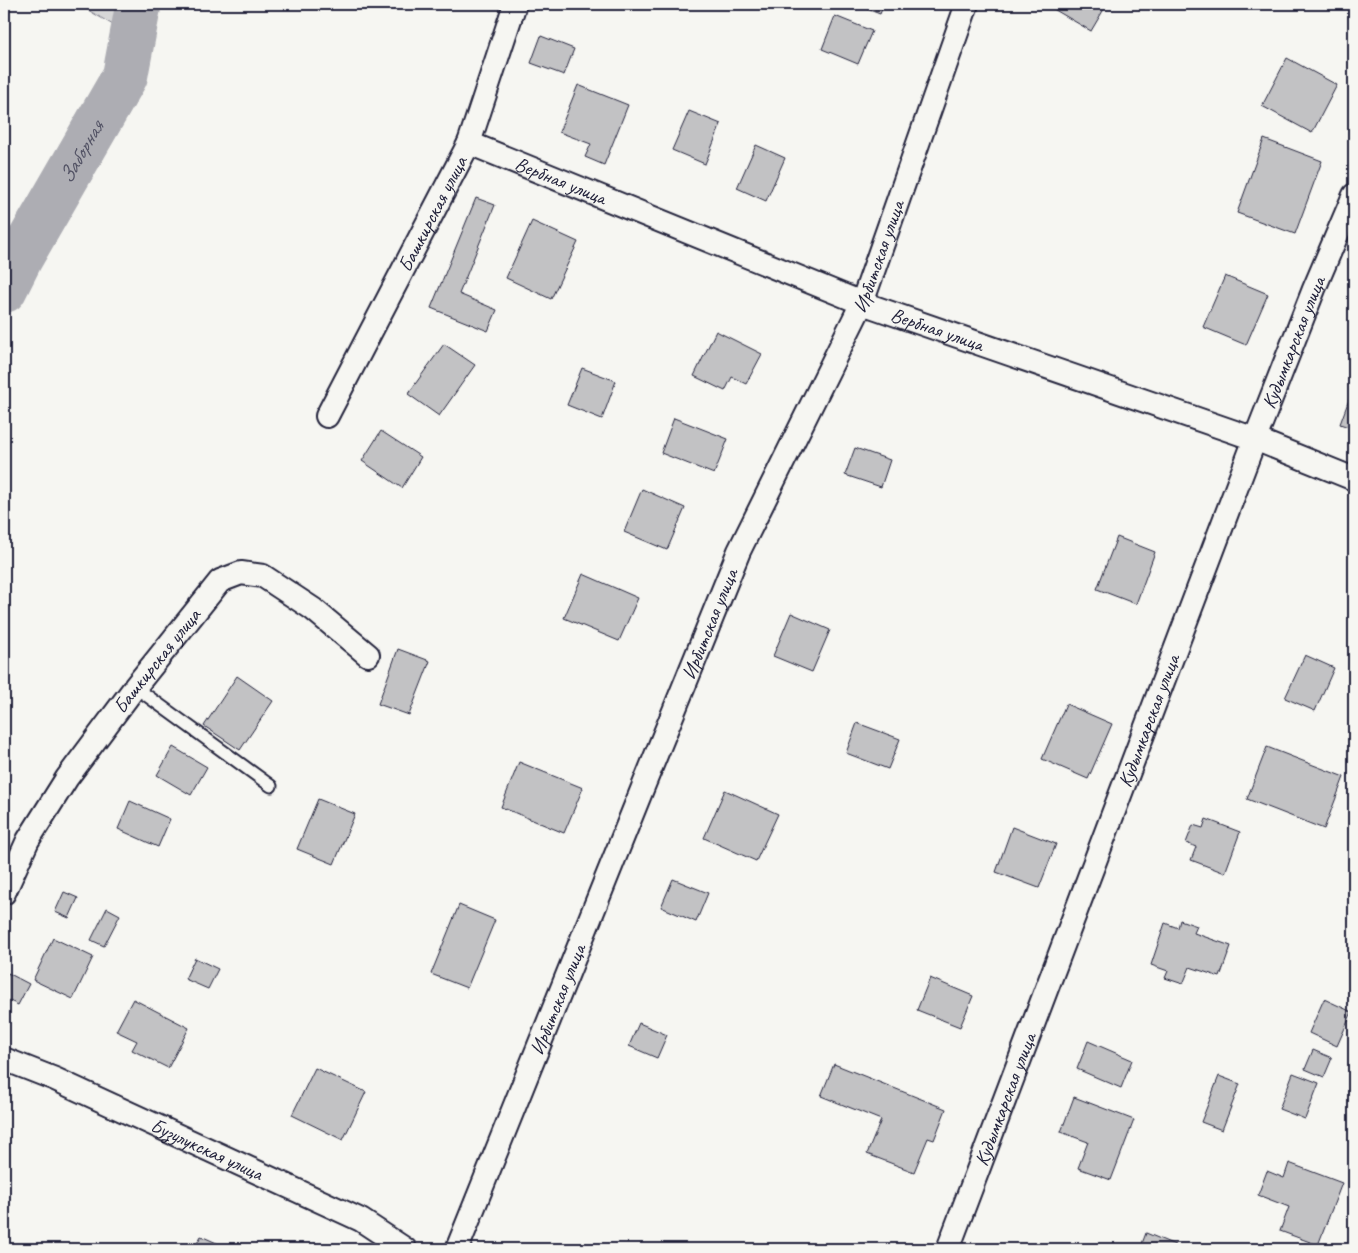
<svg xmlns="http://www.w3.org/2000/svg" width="1358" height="1253" viewBox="0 0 1358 1253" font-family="Caveat,sans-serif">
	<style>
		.green { fill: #d7d7d7; stroke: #7c7c89 }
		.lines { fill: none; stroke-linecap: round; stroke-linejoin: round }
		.river { stroke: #adadb3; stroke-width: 46 }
		.building { fill: #c2c2c4; stroke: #22223b }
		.service-casing { stroke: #22223b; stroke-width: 15 }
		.minor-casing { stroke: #22223b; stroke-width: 26 }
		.service { stroke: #f6f6f2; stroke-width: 11 }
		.minor { stroke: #f6f6f2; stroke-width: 22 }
		.labels { text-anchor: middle; stroke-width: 4; stroke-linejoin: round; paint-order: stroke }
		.street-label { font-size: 20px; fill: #22223b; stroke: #f6f6f2 }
		.water-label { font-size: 21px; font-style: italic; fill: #535365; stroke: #f6f6f2 }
	</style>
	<rect width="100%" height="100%" fill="#f6f6f2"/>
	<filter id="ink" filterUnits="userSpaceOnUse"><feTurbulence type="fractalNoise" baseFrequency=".02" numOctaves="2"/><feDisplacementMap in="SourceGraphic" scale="10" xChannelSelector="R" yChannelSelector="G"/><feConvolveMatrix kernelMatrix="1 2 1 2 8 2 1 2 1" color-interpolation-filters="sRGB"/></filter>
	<g filter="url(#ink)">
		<!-- green -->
		<path class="green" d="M 78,4 L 127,4 L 123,31 Z"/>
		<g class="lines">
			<!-- river -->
			<path class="river" id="s1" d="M 4,290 L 20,258 L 125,76 L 138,7"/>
		</g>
		<!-- building -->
		<path class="building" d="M 854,4 L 884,4 L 880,14 Z
			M 1045,4 L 1107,4 L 1091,31 Z
			M 835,16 L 872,31 L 858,64 L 822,49 Z
			M 541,36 L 574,49 L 564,75 L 531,63 Z
			M 1287,58 L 1337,85 L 1312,133 L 1262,106 Z
			M 578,85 L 628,105 L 604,165 L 585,157 L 591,144 L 559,132 Z
			M 689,111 L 721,124 L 705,164 L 672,150 Z
			M 1264,139 L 1322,161 L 1295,234 L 1237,213 Z
			M 756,145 L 785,158 L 766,201 L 737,188 Z
			M 476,198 L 495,205 L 459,294 L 497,310 L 488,331 L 431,308 Z
			M 532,221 L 578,242 L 551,299 L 506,278 Z
			M 1225,276 L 1268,294 L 1246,345 L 1203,327 Z
			M 716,331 L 762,354 L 746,384 L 732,377 L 725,391 L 694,376 Z
			M 444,344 L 475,365 L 439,416 L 408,394 Z
			M 582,368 L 616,381 L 602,419 L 567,405 Z
			M 1354,386 L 1354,429 L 1340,424 Z
			M 674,418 L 728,439 L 714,474 L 661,453 Z
			M 381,431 L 421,457 L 402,488 L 362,461 Z
			M 855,448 L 890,460 L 881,487 L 845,475 Z
			M 642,489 L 685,508 L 667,550 L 624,532 Z
			M 1117,537 L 1155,552 L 1136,604 L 1097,589 Z
			M 583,574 L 638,598 L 619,641 L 564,618 Z
			M 791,613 L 830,630 L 812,672 L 773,656 Z
			M 398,649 L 430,661 L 409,715 L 378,704 Z
			M 1305,655 L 1334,668 L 1315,711 L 1285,698 Z
			M 237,676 L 273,701 L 240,750 L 204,726 Z
			M 1066,704 L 1112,724 L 1088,779 L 1042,759 Z
			M 857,723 L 900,739 L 888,769 L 846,753 Z
			M 173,747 L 207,767 L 191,795 L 157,775 Z
			M 1267,747 L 1344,777 L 1324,829 L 1247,799 Z
			M 519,762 L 583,788 L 564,833 L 501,807 Z
			M 725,790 L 778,814 L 756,861 L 704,838 Z
			M 318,799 L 355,814 L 334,864 L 297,849 Z
			M 130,801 L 170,819 L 158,847 L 118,829 Z
			M 1206,819 L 1240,832 L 1225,873 L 1191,860 L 1196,847 L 1186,843 L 1193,825 L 1203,828 Z
			M 1012,827 L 1056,844 L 1039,888 L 996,872 Z
			M 673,879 L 708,893 L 696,922 L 661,907 Z
			M 64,892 L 78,898 L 69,918 L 55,912 Z
			M 459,905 L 495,920 L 467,988 L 431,974 Z
			M 107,908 L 120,915 L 104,946 L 91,940 Z
			M 1180,920 L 1197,926 L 1194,933 L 1231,946 L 1220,977 L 1190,967 L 1183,984 L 1165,978 L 1168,971 L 1151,965 L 1165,923 L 1178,928 Z
			M 53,938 L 93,957 L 73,999 L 33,980 Z
			M 195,958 L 218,969 L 208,989 L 185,979 Z
			M 8,973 L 29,984 L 18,1005 L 4,998 L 4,982 Z
			M 930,978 L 973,996 L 960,1027 L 917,1010 Z
			M 133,999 L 189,1028 L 168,1068 L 132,1050 L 137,1041 L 116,1031 Z
			M 1324,999 L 1352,1012 L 1337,1046 L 1309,1033 Z
			M 639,1023 L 667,1035 L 657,1058 L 629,1046 Z
			M 1088,1041 L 1132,1060 L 1121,1088 L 1077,1069 Z
			M 1313,1050 L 1332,1058 L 1324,1077 L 1305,1069 Z
			M 834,1064 L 946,1109 L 934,1140 L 928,1138 L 914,1172 L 867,1154 L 881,1120 L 821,1096 Z
			M 315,1068 L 366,1092 L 343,1140 L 292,1115 Z
			M 1293,1073 L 1319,1083 L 1305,1119 L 1279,1109 Z
			M 1219,1076 L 1240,1084 L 1222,1130 L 1201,1122 Z
			M 1074,1097 L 1134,1120 L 1111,1180 L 1078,1168 L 1088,1142 L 1061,1132 Z
			M 1289,1163 L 1342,1183 L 1318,1245 L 1280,1231 L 1289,1207 L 1258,1195 L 1267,1171 L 1284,1178 Z
			M 1146,1233 L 1175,1245 L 1173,1249 L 1140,1249 Z
			M 201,1236 L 230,1249 L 194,1249 Z"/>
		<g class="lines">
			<!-- service casing -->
			<g class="service-casing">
				<path id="service" d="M 135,687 L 271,786"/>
			</g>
			<!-- minor casing -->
			<g class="minor-casing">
				<g id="minor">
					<path id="s2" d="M 469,143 L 862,303 L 1255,439 L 1354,479"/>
					<path id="s3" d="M 327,416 L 469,143 L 515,4"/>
					<path id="s4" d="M 4,893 L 28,840 L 67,778 L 135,687 L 220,581 L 241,573 L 263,576 L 313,609 L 368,655"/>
					<path id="s5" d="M 4,1059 L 55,1079 L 361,1220 L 405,1249"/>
					<path id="s6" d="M 457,1249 L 643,787 L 739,551 L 862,303 L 967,4"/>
					<path id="s7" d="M 948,1249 L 1255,439 L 1314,289 L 1354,195"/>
				</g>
			</g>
			<!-- service -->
			<use href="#service" class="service"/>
			<!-- minor -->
			<use href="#minor" class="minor"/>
		</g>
	</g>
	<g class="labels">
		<!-- street labels -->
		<g class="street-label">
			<text dy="7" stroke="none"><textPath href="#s2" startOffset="99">Вербная улица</textPath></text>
			<text dy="7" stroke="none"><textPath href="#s3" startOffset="228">Башкирская улица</textPath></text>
			<text dy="7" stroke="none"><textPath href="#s6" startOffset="1079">Ирбитская улица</textPath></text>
			<text dy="7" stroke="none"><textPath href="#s2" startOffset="504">Вербная улица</textPath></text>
			<text dy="7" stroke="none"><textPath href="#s7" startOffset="970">Кудымкарская улица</textPath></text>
			<text dy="7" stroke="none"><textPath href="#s6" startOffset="674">Ирбитская улица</textPath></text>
			<text dy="7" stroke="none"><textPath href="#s4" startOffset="279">Башкирская улица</textPath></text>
			<text dy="7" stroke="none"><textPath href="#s7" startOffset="565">Кудымкарская улица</textPath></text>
			<text dy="7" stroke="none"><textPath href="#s6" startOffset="269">Ирбитская улица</textPath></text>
			<text dy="7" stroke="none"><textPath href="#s7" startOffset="160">Кудымкарская улица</textPath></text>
			<text dy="7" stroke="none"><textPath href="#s5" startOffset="222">Бузулукская улица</textPath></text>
		</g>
		<!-- water labels -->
		<g class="water-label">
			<text dy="7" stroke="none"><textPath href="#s1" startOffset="158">Заборная</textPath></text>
		</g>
	</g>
	<!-- margin -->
	<rect width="1358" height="1253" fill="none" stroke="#f6f6f2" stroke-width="20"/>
	<rect x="10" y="10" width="1338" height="1233" fill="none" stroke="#22223b" stroke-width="2" filter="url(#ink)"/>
</svg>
